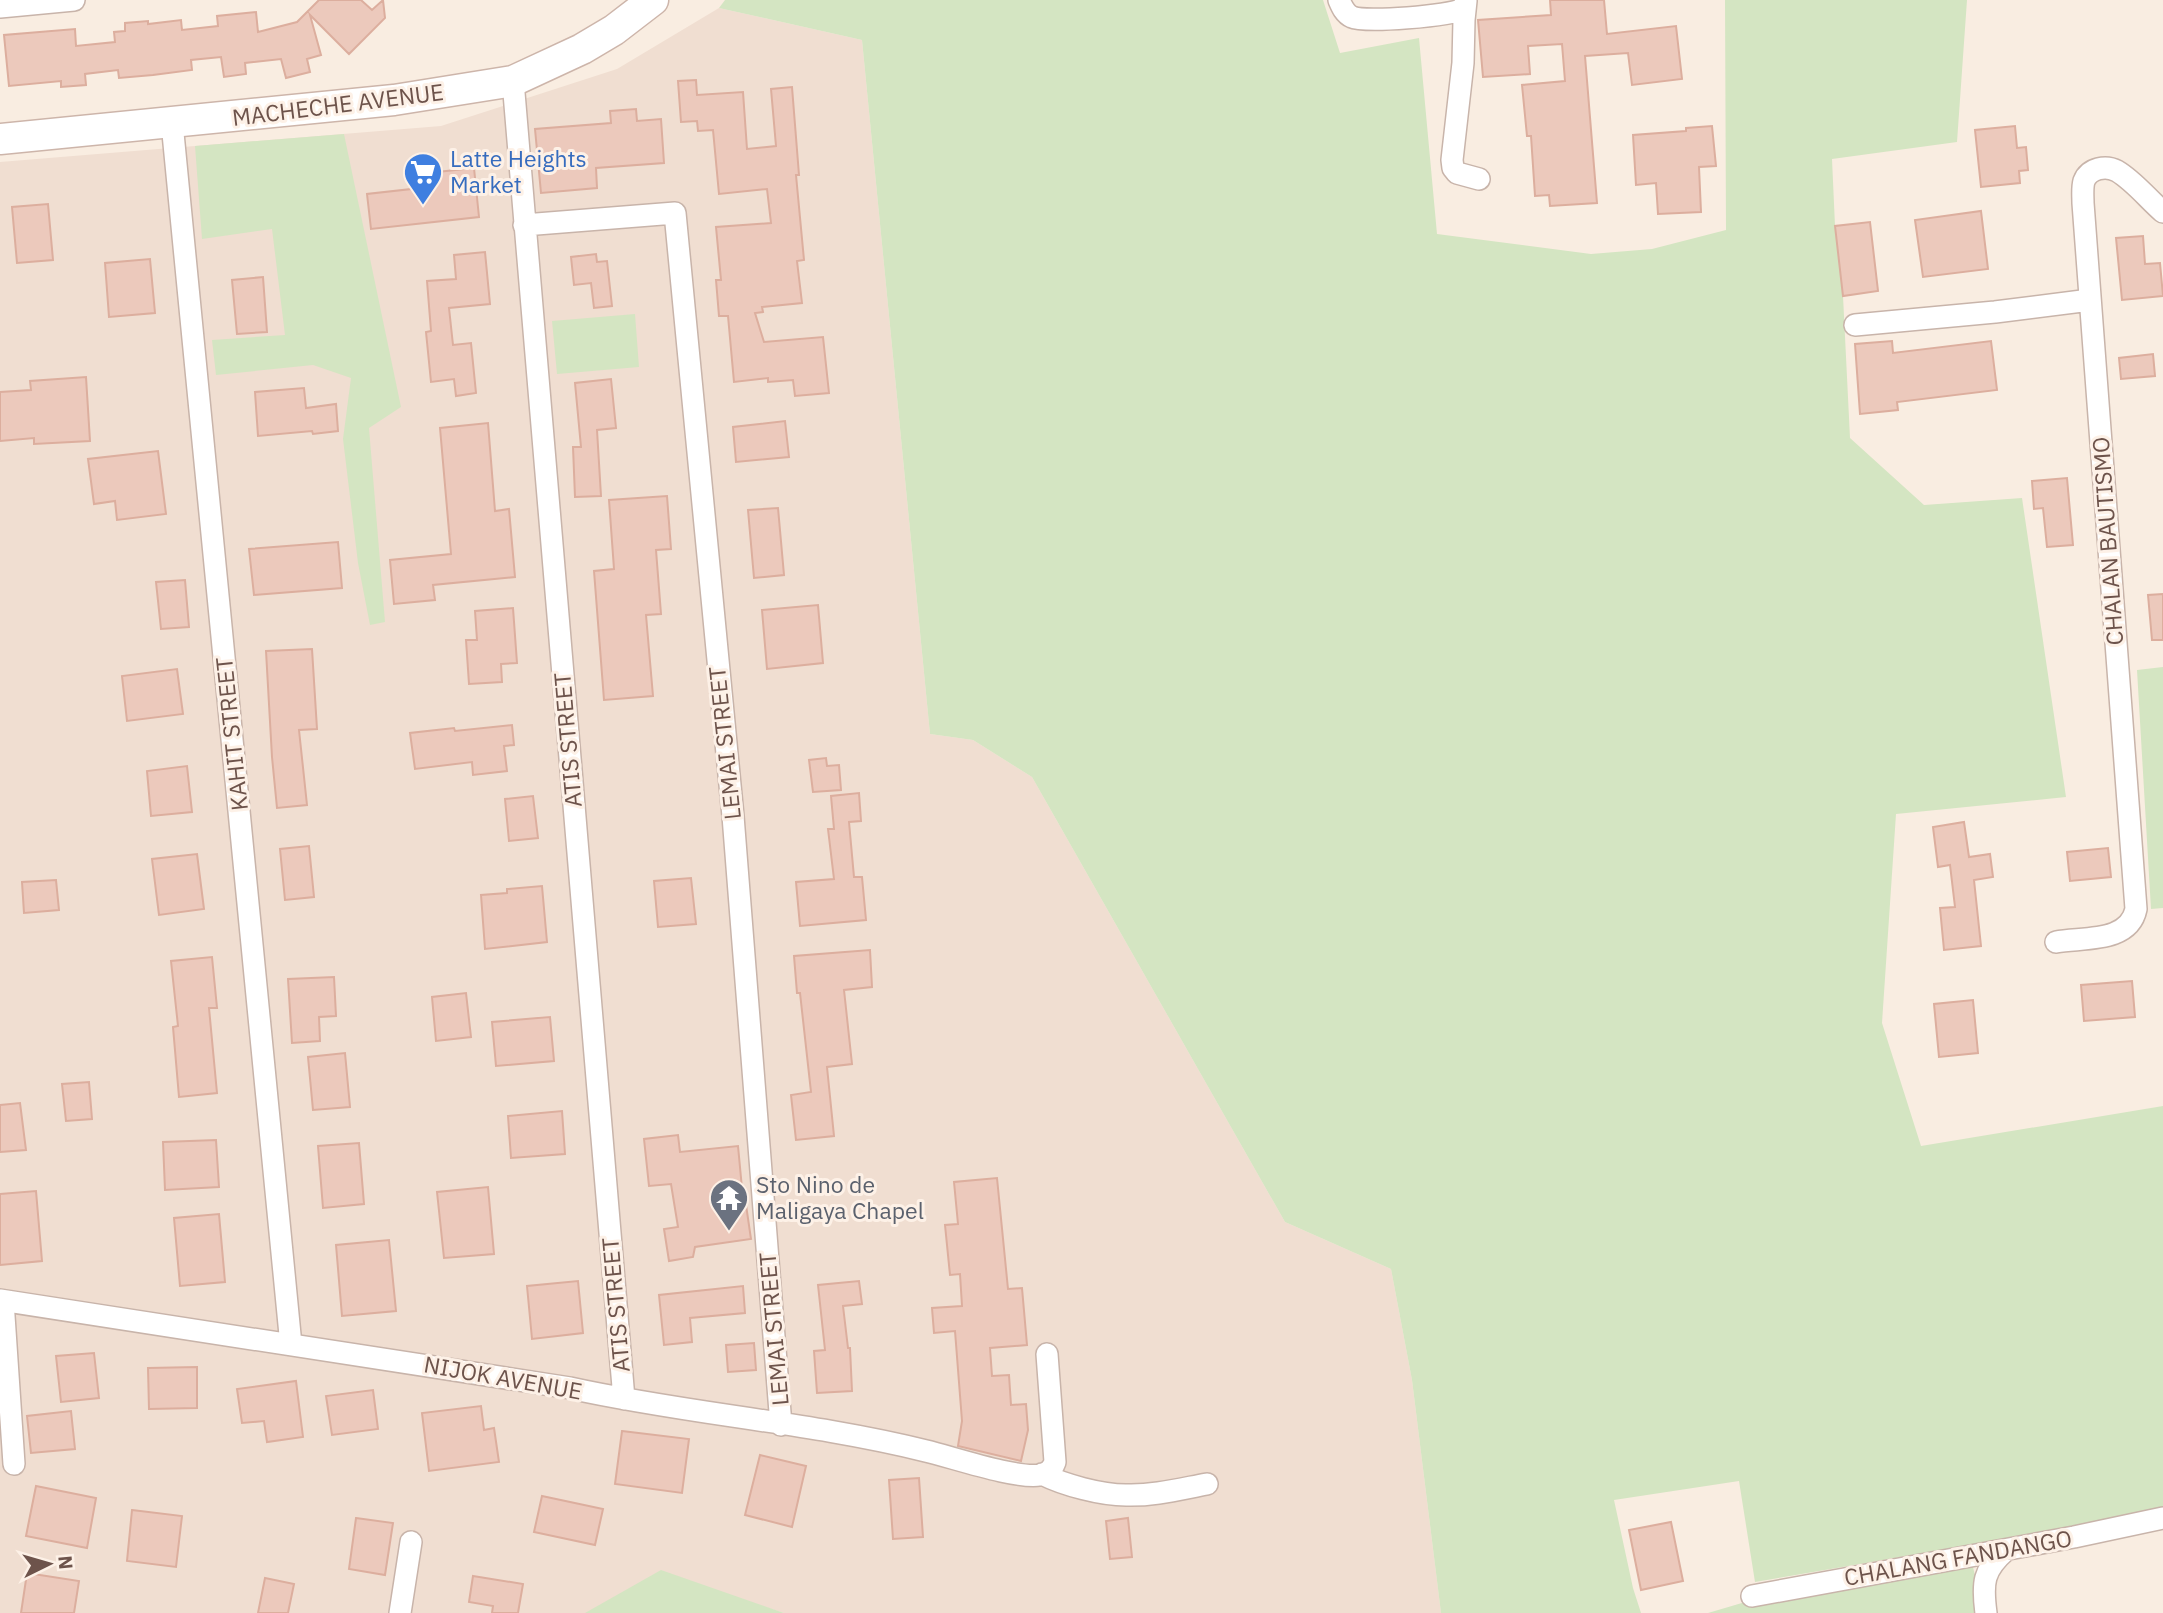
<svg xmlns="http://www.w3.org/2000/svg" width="2163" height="1613" viewBox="0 0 2163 1613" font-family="'IBM Plex Sans',sans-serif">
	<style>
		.residential { fill: #f0ded1 }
		.green { fill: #d4e5c2 }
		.building { fill: #ecc9bc; stroke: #dcae9e; stroke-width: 2 }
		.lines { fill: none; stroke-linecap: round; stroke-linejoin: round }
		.street-casing { stroke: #c8b4aa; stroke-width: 24 }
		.secondary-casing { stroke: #cdb5aa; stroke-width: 33 }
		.street { stroke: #fff; stroke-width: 21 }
		.secondary { stroke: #fff; stroke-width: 30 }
		.labels { text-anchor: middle; stroke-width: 6; stroke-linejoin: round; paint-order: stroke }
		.street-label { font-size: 23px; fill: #6d534b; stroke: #fdf1e7 }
		.shop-label { font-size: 23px; fill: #366cbe; stroke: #fdf1e7; text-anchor: start }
		.worship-label { font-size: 23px; fill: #5b616d; stroke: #fdf1e7; text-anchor: start }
	</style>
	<rect width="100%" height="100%" fill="#f9ede1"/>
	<!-- residential -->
	<path class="residential" d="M 719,8 L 862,40 L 930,734 L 973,740 L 1032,777 L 1285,1222 L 1391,1269 L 1412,1380 L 1441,1613 L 784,1613 L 727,1595 L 593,1613 L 0,1613 L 0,162 L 441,126 L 617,69 Z"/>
	<!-- green -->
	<path class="green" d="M 725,0 L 1323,0 L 1340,53 L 1419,38 L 1437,234 L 1591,254 L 1652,249 L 1726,230 L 1725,0 L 1967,0 L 1957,142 L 1832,159 L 1835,226 L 1843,296 L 1850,438 L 1924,505 L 2022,498 L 2066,797 L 1896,814 L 1882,1023 L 1921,1146 L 2163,1106 L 2163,1512 L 1755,1582 L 1739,1481 L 1614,1500 L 1633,1588 L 1641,1613 L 1441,1613 L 1412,1380 L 1391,1269 L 1285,1222 L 1032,777 L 973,740 L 930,734 L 862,40 L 719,8 Z
		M 344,134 L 401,407 L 369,428 L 385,622 L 370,625 L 358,563 L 343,439 L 351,378 L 313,365 L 216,375 L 212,340 L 285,335 L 272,229 L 202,239 L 195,146 Z
		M 635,314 L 639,367 L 557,374 L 552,321 Z
		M 2163,667 L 2163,908 L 2151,909 L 2137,670 Z
		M 1972,1563 L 1984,1613 L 1708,1613 L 1789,1589 Z
		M 661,1570 L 784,1613 L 585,1613 Z"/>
	<!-- building -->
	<path class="building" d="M 319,0 L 361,0 L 372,10 L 383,0 L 385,18 L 349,54 L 310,15 L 321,55 L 307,59 L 310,72 L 286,78 L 281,59 L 245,63 L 246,74 L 224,77 L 221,57 L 191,60 L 192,70 L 153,75 L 119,78 L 118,70 L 85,74 L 86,85 L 61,87 L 61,81 L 9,86 L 4,35 L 75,29 L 76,46 L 115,42 L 114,32 L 125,31 L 125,23 L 148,21 L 148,24 L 181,20 L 182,30 L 218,26 L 217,16 L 256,12 L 258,32 L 297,22 Z
		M 1550,0 L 1604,0 L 1607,34 L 1676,26 L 1682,79 L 1632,85 L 1628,53 L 1585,56 L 1597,203 L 1550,206 L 1549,195 L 1535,196 L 1531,136 L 1527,136 L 1522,85 L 1565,81 L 1562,44 L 1528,46 L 1530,74 L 1483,77 L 1478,20 L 1551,15 Z
		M 696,80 L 697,95 L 743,92 L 747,149 L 776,146 L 771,89 L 792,87 L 799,175 L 796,175 L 804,260 L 797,261 L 802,303 L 762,307 L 763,312 L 755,313 L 764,342 L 823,337 L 829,393 L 795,396 L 793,380 L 768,382 L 768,378 L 734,382 L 728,316 L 719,316 L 716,280 L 721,280 L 716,227 L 771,223 L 767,189 L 719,194 L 713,130 L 698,131 L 697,121 L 681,122 L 678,81 Z
		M 636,109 L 637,121 L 661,119 L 664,163 L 596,168 L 597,188 L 541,193 L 535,129 L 611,123 L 610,111 Z
		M 1712,126 L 1716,166 L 1699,167 L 1701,212 L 1658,214 L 1656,183 L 1636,185 L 1633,135 L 1686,131 L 1686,128 Z
		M 2015,126 L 2017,148 L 2026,147 L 2028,170 L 2019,171 L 2020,183 L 1981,187 L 1975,130 Z
		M 474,168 L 479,217 L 371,229 L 367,194 L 429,187 L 428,173 Z
		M 48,204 L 53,260 L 17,263 L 12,207 Z
		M 1981,211 L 1988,269 L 1923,277 L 1915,220 Z
		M 1870,222 L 1878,291 L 1843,296 L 1835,226 Z
		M 2143,236 L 2145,264 L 2160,263 L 2163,296 L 2122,300 L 2116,238 Z
		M 485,252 L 490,304 L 449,308 L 453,345 L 471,343 L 476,393 L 456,396 L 454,379 L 431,382 L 426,332 L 431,331 L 427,281 L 456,279 L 454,255 Z
		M 596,254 L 597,262 L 607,261 L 612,306 L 594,308 L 591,283 L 574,285 L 571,257 Z
		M 150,259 L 155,313 L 109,317 L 105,263 Z
		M 263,277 L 267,332 L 237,334 L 232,280 Z
		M 1892,341 L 1893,353 L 1991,341 L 1997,390 L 1897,402 L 1898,410 L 1860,414 L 1855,344 Z
		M 2153,354 L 2155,376 L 2121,379 L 2119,358 Z
		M 86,377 L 90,441 L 34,444 L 34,438 L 0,441 L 0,392 L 31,390 L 30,381 Z
		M 611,379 L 616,428 L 597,430 L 601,496 L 575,497 L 573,447 L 581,447 L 575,383 Z
		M 304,388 L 306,408 L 336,404 L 338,431 L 313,434 L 312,431 L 258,436 L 255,392 Z
		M 785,421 L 789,457 L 736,462 L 733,427 Z
		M 488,423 L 495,511 L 509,509 L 515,577 L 433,585 L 435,600 L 394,604 L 390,560 L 451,554 L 440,428 Z
		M 158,451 L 166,514 L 117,520 L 115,501 L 94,504 L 88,459 Z
		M 2067,478 L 2073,545 L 2047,547 L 2043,508 L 2034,509 L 2032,481 Z
		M 667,496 L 671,549 L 656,550 L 661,614 L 646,615 L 653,696 L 604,700 L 594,571 L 614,569 L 609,500 Z
		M 778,508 L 784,575 L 754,578 L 748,510 Z
		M 338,542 L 342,588 L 254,595 L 249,549 Z
		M 185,580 L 189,627 L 161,629 L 156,582 Z
		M 2163,594 L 2163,640 L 2152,640 L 2148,595 Z
		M 818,605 L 823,663 L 767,669 L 762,610 Z
		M 513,608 L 517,663 L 501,664 L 502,682 L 469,684 L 466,640 L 477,640 L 475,611 Z
		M 312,649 L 317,729 L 299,730 L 307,805 L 277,808 L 272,757 L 266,651 Z
		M 177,669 L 183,714 L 127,721 L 122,676 Z
		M 512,725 L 514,745 L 504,746 L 507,771 L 473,775 L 472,762 L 415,769 L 410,733 L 454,728 L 455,731 Z
		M 826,758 L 827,766 L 839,765 L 841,790 L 813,792 L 809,760 Z
		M 187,766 L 192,812 L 151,816 L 147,771 Z
		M 859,793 L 861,821 L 849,822 L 854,877 L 862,877 L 866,920 L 800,926 L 796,882 L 834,879 L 828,829 L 834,829 L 831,796 Z
		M 533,796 L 538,838 L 509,841 L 505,799 Z
		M 1964,822 L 1969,857 L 1990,854 L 1993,877 L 1974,880 L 1981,946 L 1944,950 L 1940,908 L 1955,907 L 1950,865 L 1938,867 L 1933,827 Z
		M 309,846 L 314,897 L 285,900 L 280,849 Z
		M 2108,848 L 2111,877 L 2070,881 L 2067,852 Z
		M 197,854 L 204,909 L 159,915 L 152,859 Z
		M 691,878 L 696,924 L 658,927 L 654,881 Z
		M 56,880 L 59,910 L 24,913 L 22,882 Z
		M 542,886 L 547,942 L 485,949 L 481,895 L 507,893 L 507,889 Z
		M 870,950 L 872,987 L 844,990 L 852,1064 L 827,1067 L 834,1136 L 796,1140 L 791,1095 L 811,1092 L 800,993 L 797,993 L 794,956 Z
		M 212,957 L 217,1008 L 209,1008 L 217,1093 L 179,1097 L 173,1027 L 178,1026 L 171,961 Z
		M 334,977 L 336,1016 L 319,1017 L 320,1041 L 292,1043 L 288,979 Z
		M 2132,981 L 2135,1017 L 2084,1021 L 2081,985 Z
		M 466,993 L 471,1037 L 436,1041 L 432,997 Z
		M 1973,1000 L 1978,1053 L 1939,1057 L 1934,1004 Z
		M 550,1017 L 554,1061 L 496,1066 L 492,1022 Z
		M 345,1053 L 350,1107 L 313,1110 L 308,1057 Z
		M 89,1082 L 92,1119 L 66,1121 L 62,1084 Z
		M 20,1103 L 26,1150 L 0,1152 L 0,1105 Z
		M 562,1111 L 565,1154 L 511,1158 L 508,1116 Z
		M 678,1135 L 680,1152 L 738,1146 L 743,1199 L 745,1198 L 751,1239 L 695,1247 L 693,1257 L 669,1261 L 664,1229 L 678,1227 L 671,1184 L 649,1186 L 644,1139 Z
		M 216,1140 L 219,1187 L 165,1190 L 163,1142 Z
		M 359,1143 L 364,1204 L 323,1208 L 318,1146 Z
		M 997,1178 L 1008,1289 L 1022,1288 L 1027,1345 L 990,1348 L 992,1376 L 1009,1375 L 1011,1405 L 1026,1404 L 1028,1430 L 1021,1461 L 958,1446 L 962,1421 L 955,1331 L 934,1333 L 932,1308 L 962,1306 L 960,1274 L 950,1275 L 945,1225 L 958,1224 L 954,1182 Z
		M 488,1187 L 494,1254 L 444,1258 L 437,1192 Z
		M 36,1191 L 42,1261 L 0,1265 L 0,1194 Z
		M 219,1214 L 225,1282 L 180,1286 L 174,1218 Z
		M 389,1240 L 396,1311 L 342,1316 L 336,1245 Z
		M 578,1281 L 583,1333 L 532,1339 L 527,1286 Z
		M 859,1281 L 862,1304 L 843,1306 L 848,1348 L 850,1348 L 852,1391 L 817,1393 L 814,1351 L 825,1350 L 818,1285 Z
		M 743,1286 L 745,1313 L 690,1318 L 692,1342 L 664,1345 L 659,1295 Z
		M 754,1343 L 756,1370 L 728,1372 L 726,1345 Z
		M 94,1353 L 99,1398 L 61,1402 L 56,1356 Z
		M 197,1367 L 197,1408 L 149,1409 L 148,1368 Z
		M 296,1381 L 303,1437 L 267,1442 L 264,1421 L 242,1423 L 237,1389 Z
		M 373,1390 L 378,1429 L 332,1435 L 326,1396 Z
		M 481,1406 L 484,1430 L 494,1428 L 499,1462 L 429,1471 L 422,1413 Z
		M 71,1411 L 75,1449 L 31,1453 L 27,1416 Z
		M 622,1431 L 689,1439 L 682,1493 L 615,1484 Z
		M 760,1455 L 806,1466 L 792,1527 L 745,1515 Z
		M 919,1478 L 923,1537 L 893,1539 L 889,1480 Z
		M 36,1486 L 96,1498 L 87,1548 L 26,1536 Z
		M 542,1496 L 603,1509 L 595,1545 L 534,1532 Z
		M 132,1510 L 182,1516 L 176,1567 L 127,1561 Z
		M 356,1518 L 393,1523 L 385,1575 L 349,1569 Z
		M 1128,1518 L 1132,1557 L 1110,1559 L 1106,1521 Z
		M 1671,1522 L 1683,1581 L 1641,1590 L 1629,1530 Z
		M 27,1573 L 79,1581 L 74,1613 L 21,1613 Z
		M 473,1576 L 523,1584 L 518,1613 L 492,1613 L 493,1606 L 469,1602 Z
		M 265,1578 L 294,1584 L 288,1613 L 258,1613 Z"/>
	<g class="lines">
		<!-- street casing -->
		<g class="street-casing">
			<path id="street" d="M 1339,0 C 1342,7 1345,14 1352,17 C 1365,23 1450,16 1463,9 L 1466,0
				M 1466,1 L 1464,20 L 1463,63 L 1452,160 L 1453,168 L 1457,173 L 1479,179
				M 0,7 L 74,0
				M 513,81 L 624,1399
				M 172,123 L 291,1345
				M 524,225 L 675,213 L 733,816 L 781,1425
				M 1855,325 L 1995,312 L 2090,300
				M 2056,942 C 2084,937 2129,943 2136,909 L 2083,203 C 2083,196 2082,188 2084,181 C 2089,168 2106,165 2117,171 C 2134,181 2148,199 2163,212
				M 0,1300 L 570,1388 C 687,1414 809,1422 926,1451 C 952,1457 1016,1479 1040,1475 C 1048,1473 1052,1470 1055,1462 L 1047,1354
				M 3,1301 L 14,1464
				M 1042,1474 C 1064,1485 1101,1495 1126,1495 C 1153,1496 1180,1489 1207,1484
				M 1752,1596 L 2074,1537 L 2163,1518
				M 400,1613 L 411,1542
				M 1986,1613 C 1982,1583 1983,1570 2006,1550"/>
		</g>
		<!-- secondary casing -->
		<g class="secondary-casing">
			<path id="secondary" d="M 0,139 L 394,100 L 513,81 L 582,49 L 614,30 L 653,0"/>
		</g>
		<!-- street -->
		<use href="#street" class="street"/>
		<!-- secondary -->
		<use href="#secondary" class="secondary"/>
	</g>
	<!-- icons -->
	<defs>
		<g id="supermarket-pin" transform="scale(2.0125)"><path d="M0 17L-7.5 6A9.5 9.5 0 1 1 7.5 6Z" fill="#3f7fe0" stroke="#fdf1e7"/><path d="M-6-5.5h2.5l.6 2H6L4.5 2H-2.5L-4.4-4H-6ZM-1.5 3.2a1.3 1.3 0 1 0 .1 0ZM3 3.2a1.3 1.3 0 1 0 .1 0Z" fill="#fff"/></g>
		<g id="temple-pin" transform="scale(2.0125)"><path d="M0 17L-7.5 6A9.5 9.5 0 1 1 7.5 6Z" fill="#6b7280" stroke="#fdf1e7"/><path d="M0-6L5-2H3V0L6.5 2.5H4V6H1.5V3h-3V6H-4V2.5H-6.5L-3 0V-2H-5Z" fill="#fff"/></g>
	</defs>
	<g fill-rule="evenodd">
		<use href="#supermarket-pin" x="423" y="172"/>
		<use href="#temple-pin" x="729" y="1198"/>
	</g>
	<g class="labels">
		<!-- street labels -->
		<g class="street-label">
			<text transform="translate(338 105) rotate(-7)" y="8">MACHECHE AVENUE</text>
			<text transform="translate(2108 541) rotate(-94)" y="8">CHALAN BAUTISMO</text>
			<text transform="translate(232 734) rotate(-96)" y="8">KAHIT STREET</text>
			<text transform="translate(568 740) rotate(-95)" y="8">ATIS STREET</text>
			<text transform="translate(725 743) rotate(-96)" y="8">LEMAI STREET</text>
			<text transform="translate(616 1305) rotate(-95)" y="8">ATIS STREET</text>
			<text transform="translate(774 1329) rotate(-95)" y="8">LEMAI STREET</text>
			<text transform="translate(503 1378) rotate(10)" y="8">NIJOK AVENUE</text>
			<text transform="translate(1958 1558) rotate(-10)" y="8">CHALANG FANDANGO</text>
		</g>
		<!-- shop labels -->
		<g class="shop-label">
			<text x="450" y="167">Latte Heights<tspan x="450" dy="26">Market</tspan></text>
		</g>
		<!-- worship labels -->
		<g class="worship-label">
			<text x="756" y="1193">Sto Nino de<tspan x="756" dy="26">Maligaya Chapel</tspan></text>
		</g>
	</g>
	<!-- north arrow -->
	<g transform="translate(49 1564) rotate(85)" stroke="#fdf1e7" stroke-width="5" paint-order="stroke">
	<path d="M0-5L12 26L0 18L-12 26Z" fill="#6d534b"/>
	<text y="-10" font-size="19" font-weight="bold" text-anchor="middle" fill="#6d534b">N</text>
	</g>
</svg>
